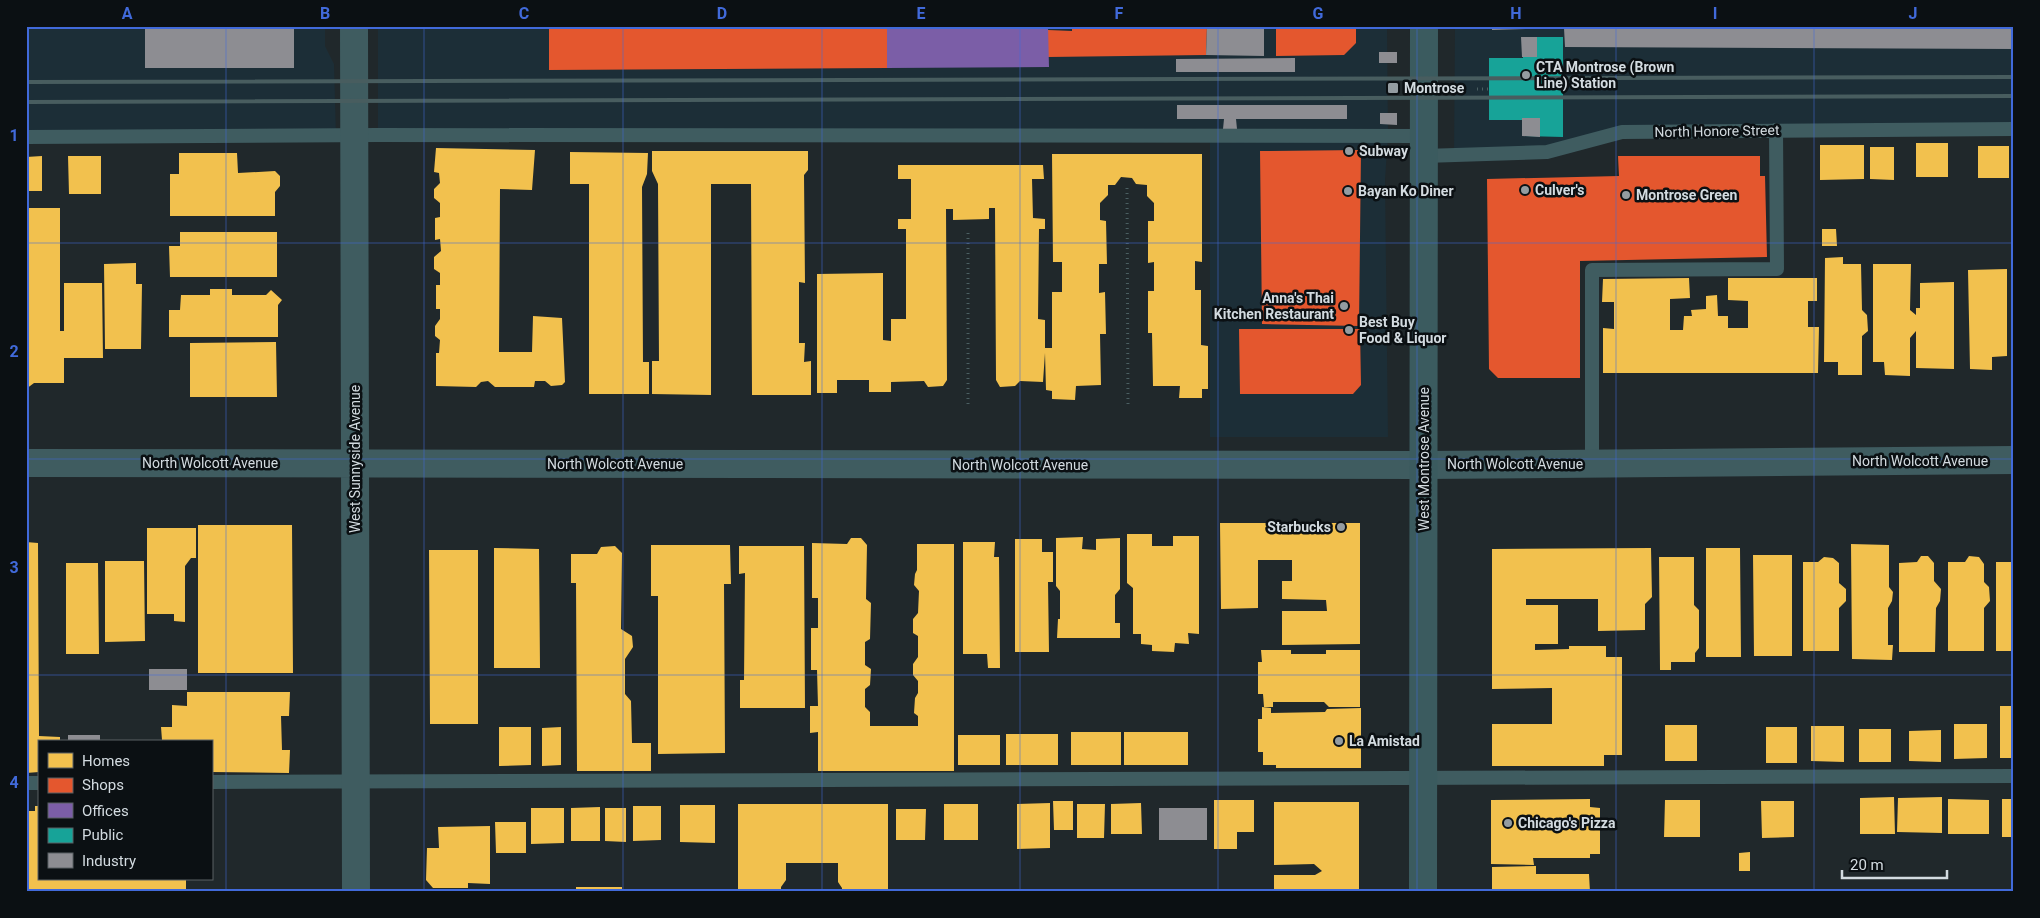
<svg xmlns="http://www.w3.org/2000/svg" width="2040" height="918" viewBox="0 0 2040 918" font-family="Roboto,sans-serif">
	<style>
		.built { fill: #1c2e37 }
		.homes { fill: #f2c14e }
		.shops { fill: #e4572e }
		.offices { fill: #7b5ea7 }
		.public { fill: #17a398 }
		.industry { fill: #8d8d92 }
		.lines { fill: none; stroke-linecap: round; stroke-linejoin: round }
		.path { stroke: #4b5f62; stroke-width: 3; stroke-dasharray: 1 4; stroke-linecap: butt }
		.service { stroke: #3f5c60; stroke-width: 14 }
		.minor { stroke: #3f5c60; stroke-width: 28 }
		.secondary { stroke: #3b5b5f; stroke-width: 28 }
		.rail { stroke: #485d5f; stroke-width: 4 }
		.grid { fill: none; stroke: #416ada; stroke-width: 1; stroke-opacity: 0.55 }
		.poi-dot { fill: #949ca1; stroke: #0b1013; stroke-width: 2 }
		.labels { text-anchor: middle; stroke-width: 5; stroke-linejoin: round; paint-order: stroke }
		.poi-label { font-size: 14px; font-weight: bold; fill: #d3dbe0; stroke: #0b1013; text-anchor: start }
		.street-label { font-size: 14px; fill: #d3dbe0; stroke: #0b1013 }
		.neatline { fill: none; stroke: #416ada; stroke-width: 2 }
		.grid-label { font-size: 16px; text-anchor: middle; font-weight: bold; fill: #416ada }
	</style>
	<rect width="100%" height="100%" fill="#20282b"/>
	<!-- built -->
	<path class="built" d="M 26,26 L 325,26 L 325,46 L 334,64 L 336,136 L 26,137 Z
		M 378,26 L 1387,26 L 1388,136 L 1385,180 L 1388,437 L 1210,437 L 1210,137 L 378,135 Z
		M 1455,26 L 2014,26 L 2014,129 L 1622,132 L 1547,152 L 1454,155 Z"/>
	<!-- homes -->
	<path class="homes" d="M 1916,143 L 1948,143 L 1948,177 L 1916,177 Z
		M 1820,145 L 1864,145 L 1864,179 L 1820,180 Z
		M 1978,146 L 2009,146 L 2009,178 L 1978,178 Z
		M 1870,147 L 1894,147 L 1894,180 L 1870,179 Z
		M 436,148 L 535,150 L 532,190 L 500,189 L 499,352 L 532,352 L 533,316 L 562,318 L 565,382 L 562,385 L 551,386 L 545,381 L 535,381 L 534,387 L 495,387 L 488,381 L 481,382 L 476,387 L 436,386 L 436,353 L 439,353 L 440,340 L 435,336 L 435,326 L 440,319 L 440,309 L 436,309 L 436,285 L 440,285 L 440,273 L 434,269 L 434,257 L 441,251 L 440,239 L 435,240 L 435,218 L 440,217 L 440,203 L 434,198 L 434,189 L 440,183 L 439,173 L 434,172 Z
		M 652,151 L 808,151 L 808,170 L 804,175 L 805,283 L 799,282 L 799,343 L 805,343 L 804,362 L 811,361 L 811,395 L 752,395 L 751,184 L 711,184 L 711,395 L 652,394 L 652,361 L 659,361 L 658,184 L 652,171 Z
		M 570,152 L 648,153 L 647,174 L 642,187 L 643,362 L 649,362 L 649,394 L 589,394 L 589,184 L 570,184 Z
		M 179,153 L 237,153 L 238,173 L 275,171 L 280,176 L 280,186 L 275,192 L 275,216 L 170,216 L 170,174 L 179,174 Z
		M 1052,154 L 1202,154 L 1202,262 L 1195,261 L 1195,290 L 1201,290 L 1201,345 L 1208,346 L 1208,389 L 1202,389 L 1202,398 L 1179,398 L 1180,386 L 1153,386 L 1152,333 L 1148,333 L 1148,291 L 1154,291 L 1154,262 L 1148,263 L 1148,221 L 1154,221 L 1154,203 L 1147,196 L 1147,185 L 1136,184 L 1132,178 L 1121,177 L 1115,185 L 1108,185 L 1108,195 L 1100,203 L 1100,220 L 1106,221 L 1107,264 L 1099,264 L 1099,293 L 1105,292 L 1106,334 L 1100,334 L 1101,385 L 1076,386 L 1075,400 L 1052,399 L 1052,391 L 1046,390 L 1045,353 L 1043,382 L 1020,381 L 1015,386 L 1000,387 L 996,380 L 995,208 L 989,208 L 989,219 L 953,220 L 953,209 L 946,209 L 947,380 L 943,386 L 928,387 L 924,381 L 891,382 L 891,392 L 869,392 L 869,380 L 837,380 L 837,393 L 817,393 L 817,274 L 883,273 L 883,340 L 891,341 L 891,319 L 906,319 L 906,229 L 898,229 L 898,219 L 911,219 L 911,179 L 898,179 L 898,165 L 1043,165 L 1044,179 L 1032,179 L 1033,218 L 1045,219 L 1045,229 L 1039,229 L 1038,319 L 1045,320 L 1045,348 L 1052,348 L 1052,292 L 1062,292 L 1062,262 L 1053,262 Z
		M 42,156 L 42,191 L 26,191 L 26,157 Z
		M 68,156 L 101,156 L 101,194 L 69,194 Z
		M 26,208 L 60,208 L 60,331 L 64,331 L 64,283 L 102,283 L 103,358 L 64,358 L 64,383 L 34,383 L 26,389 Z
		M 1822,229 L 1836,229 L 1837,246 L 1822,246 Z
		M 180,232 L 277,232 L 277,277 L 170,277 L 169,246 L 180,246 Z
		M 1843,257 L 1843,264 L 1861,264 L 1862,310 L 1867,315 L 1868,331 L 1862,336 L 1862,375 L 1838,375 L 1838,362 L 1824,362 L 1825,258 Z
		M 136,263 L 136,284 L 142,284 L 141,349 L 105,349 L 104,264 Z
		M 1873,264 L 1911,264 L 1910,310 L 1916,315 L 1916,308 L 1920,308 L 1920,283 L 1954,282 L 1954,369 L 1916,368 L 1916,331 L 1910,338 L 1910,376 L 1885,375 L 1884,362 L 1873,362 Z
		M 2007,269 L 2007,356 L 1992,357 L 1992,370 L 1970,369 L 1968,270 Z
		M 1689,278 L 1690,298 L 1670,299 L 1670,330 L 1683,330 L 1684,316 L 1692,316 L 1691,310 L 1706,309 L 1706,296 L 1717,295 L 1718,316 L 1728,316 L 1728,328 L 1748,328 L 1748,301 L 1728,300 L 1728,278 L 1817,278 L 1817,301 L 1808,301 L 1808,327 L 1819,327 L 1818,373 L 1603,373 L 1603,328 L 1614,329 L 1614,302 L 1602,302 L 1603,279 Z
		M 210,289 L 232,289 L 232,295 L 266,295 L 271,290 L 282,300 L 278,305 L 278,337 L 169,337 L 169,310 L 180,310 L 181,295 L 210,295 Z
		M 276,342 L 277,397 L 190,397 L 190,343 Z
		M 1220,523 L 1360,523 L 1360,644 L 1282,645 L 1282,611 L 1327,611 L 1326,600 L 1282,599 L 1282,581 L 1292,581 L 1292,560 L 1258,560 L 1258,608 L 1221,609 Z
		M 198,525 L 292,525 L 293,673 L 198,673 Z
		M 147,528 L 196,528 L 196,558 L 191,558 L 185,566 L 185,622 L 174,621 L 174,614 L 147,614 Z
		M 1127,534 L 1152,534 L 1152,546 L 1173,546 L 1173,536 L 1199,536 L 1199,634 L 1188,633 L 1189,644 L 1175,643 L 1174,652 L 1152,651 L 1152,645 L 1141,644 L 1141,634 L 1133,634 L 1133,588 L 1127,583 Z
		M 1083,537 L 1082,549 L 1096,550 L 1096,539 L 1120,538 L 1120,589 L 1115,595 L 1115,623 L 1120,623 L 1120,638 L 1057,638 L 1058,619 L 1060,619 L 1060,591 L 1056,586 L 1056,538 Z
		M 851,538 L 861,538 L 867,545 L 866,599 L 871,603 L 870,639 L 865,642 L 865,665 L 871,669 L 870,685 L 865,689 L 865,707 L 870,712 L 870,726 L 918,726 L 918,716 L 914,713 L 915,698 L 918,693 L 918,681 L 913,675 L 913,664 L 918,657 L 918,636 L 913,633 L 913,619 L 918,613 L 919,591 L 914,585 L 915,574 L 917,570 L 917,544 L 954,544 L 954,771 L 818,771 L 818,732 L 810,733 L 810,706 L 818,706 L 817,670 L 811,670 L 811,628 L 818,628 L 818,598 L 812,598 L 812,543 L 847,544 Z
		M 1015,539 L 1042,539 L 1042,552 L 1053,552 L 1053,582 L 1048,582 L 1049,652 L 1015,652 Z
		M 26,542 L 38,543 L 39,736 L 60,737 L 60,742 L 39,742 L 39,772 L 26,773 Z
		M 963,542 L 995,542 L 994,557 L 999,557 L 1000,668 L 988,668 L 987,654 L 963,654 Z
		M 1851,544 L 1889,545 L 1889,587 L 1893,592 L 1892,601 L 1888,608 L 1888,645 L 1893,645 L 1892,660 L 1852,659 Z
		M 651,545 L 730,545 L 731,584 L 724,584 L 725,753 L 658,754 L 658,596 L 651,596 Z
		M 615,546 L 622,553 L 621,629 L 632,636 L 633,647 L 625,659 L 625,694 L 631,701 L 632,743 L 651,743 L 651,771 L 577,771 L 576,583 L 571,583 L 571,554 L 597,554 L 601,547 Z
		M 739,546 L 804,546 L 805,708 L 740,708 L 740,680 L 744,680 L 745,573 L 739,574 Z
		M 494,548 L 539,549 L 540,668 L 494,668 Z
		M 1651,548 L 1652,597 L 1645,604 L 1645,630 L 1598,631 L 1598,599 L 1526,599 L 1526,605 L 1558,605 L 1558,644 L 1535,644 L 1535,650 L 1569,649 L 1569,646 L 1606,646 L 1606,657 L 1622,657 L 1622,755 L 1604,755 L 1604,766 L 1492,766 L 1492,724 L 1552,724 L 1552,688 L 1492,689 L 1492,549 Z
		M 1706,548 L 1740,548 L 1741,657 L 1706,657 Z
		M 429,550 L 478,550 L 478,724 L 430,724 Z
		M 1753,555 L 1792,555 L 1792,656 L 1754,656 Z
		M 1921,556 L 1928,556 L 1934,563 L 1934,581 L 1941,589 L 1940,601 L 1936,608 L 1935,652 L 1899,652 L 1899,563 L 1917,562 Z
		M 1969,556 L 1979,557 L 1984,564 L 1984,582 L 1989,587 L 1990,601 L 1984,608 L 1984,651 L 1948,651 L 1948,562 L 1965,562 Z
		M 1659,557 L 1694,557 L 1694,605 L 1699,610 L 1699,648 L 1695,653 L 1695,662 L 1671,662 L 1671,670 L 1660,670 Z
		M 1824,557 L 1833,558 L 1839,563 L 1839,583 L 1846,589 L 1846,601 L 1839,608 L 1839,651 L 1803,651 L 1803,562 L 1818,562 Z
		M 2014,560 L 2014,651 L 1996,651 L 1996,562 L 2012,562 Z
		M 105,561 L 144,561 L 145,641 L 105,642 Z
		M 66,563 L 98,563 L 99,654 L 66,654 Z
		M 1261,650 L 1291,650 L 1291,654 L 1326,654 L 1326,650 L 1360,650 L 1360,707 L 1329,707 L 1324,702 L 1273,702 L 1273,707 L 1264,707 L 1263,694 L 1258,694 L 1258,662 L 1262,662 Z
		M 187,692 L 290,692 L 289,716 L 281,716 L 282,750 L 290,750 L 289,773 L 211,772 L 211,742 L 162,740 L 161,727 L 172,727 L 172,705 L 187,706 Z
		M 2000,706 L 2014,706 L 2014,758 L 2000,758 Z
		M 1262,707 L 1271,708 L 1271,713 L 1325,712 L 1327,709 L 1361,708 L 1361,768 L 1276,768 L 1276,765 L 1263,765 L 1263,752 L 1258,752 L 1258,719 L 1262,719 Z
		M 1954,724 L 1987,724 L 1987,758 L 1954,759 Z
		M 1665,725 L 1697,725 L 1697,761 L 1665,761 Z
		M 1811,726 L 1844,726 L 1844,762 L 1811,761 Z
		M 499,727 L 531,727 L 531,765 L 499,766 Z
		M 561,727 L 561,765 L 542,766 L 542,728 Z
		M 1766,727 L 1797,727 L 1797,763 L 1766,763 Z
		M 1859,729 L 1891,729 L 1891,762 L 1859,762 Z
		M 1941,730 L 1941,762 L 1909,761 L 1909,731 Z
		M 1071,732 L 1121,732 L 1121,765 L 1071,765 Z
		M 1124,732 L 1188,732 L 1188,765 L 1124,765 Z
		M 1006,734 L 1058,734 L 1058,765 L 1006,765 Z
		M 958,735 L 1000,735 L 1000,765 L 958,765 Z
		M 1894,797 L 1895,834 L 1860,834 L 1860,798 Z
		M 1942,797 L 1942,833 L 1897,832 L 1898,798 Z
		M 1590,799 L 1590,807 L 1600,808 L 1600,854 L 1590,854 L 1590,858 L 1533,858 L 1534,865 L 1491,864 L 1491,800 Z
		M 1948,799 L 1989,800 L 1989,834 L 1948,834 Z
		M 2002,799 L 2014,799 L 2014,837 L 2002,837 Z
		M 1214,800 L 1254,800 L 1254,832 L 1237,832 L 1237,849 L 1214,849 Z
		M 1665,800 L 1700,800 L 1700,837 L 1664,837 Z
		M 1053,801 L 1073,801 L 1073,830 L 1054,830 Z
		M 1761,801 L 1794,801 L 1794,837 L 1762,838 Z
		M 1274,802 L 1359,802 L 1359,892 L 1274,892 L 1274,875 L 1315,875 L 1322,871 L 1314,864 L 1274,865 Z
		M 1050,803 L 1050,848 L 1017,849 L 1017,804 Z
		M 1141,803 L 1142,834 L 1111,834 L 1111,804 Z
		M 738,804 L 888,804 L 888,892 L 842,892 L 842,888 L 838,882 L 838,863 L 786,863 L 786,880 L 781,887 L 781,892 L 738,892 Z
		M 944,804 L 978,804 L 978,840 L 944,840 Z
		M 1077,804 L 1105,804 L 1104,838 L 1077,838 Z
		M 680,805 L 715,805 L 715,843 L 680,842 Z
		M 35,806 L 39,806 L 39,879 L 186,879 L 186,892 L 26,892 L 26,811 L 35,811 Z
		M 633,806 L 661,806 L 661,840 L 633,841 Z
		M 600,807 L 600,841 L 571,841 L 571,808 Z
		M 531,808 L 564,808 L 564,843 L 531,844 Z
		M 605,808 L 626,808 L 626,842 L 605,841 Z
		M 896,809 L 926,809 L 925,840 L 896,840 Z
		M 495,822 L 526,822 L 526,853 L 496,853 Z
		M 490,826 L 490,884 L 468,883 L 468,888 L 433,888 L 426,880 L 427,848 L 439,848 L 438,827 Z
		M 1750,852 L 1750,871 L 1739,871 L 1739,853 Z
		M 1536,866 L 1536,874 L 1589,874 L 1590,892 L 1492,892 L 1492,867 Z
		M 576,887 L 622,887 L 622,892 L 576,892 Z"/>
	<!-- shops -->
	<path class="shops" d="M 549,26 L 887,26 L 887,68 L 549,70 Z
		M 1072,26 L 1207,26 L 1206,55 L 1048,57 L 1048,30 L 1072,31 Z
		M 1276,26 L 1356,26 L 1356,43 L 1344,55 L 1276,56 Z
		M 1361,150 L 1359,326 L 1262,324 L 1260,151 Z
		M 1618,156 L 1760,156 L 1760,176 L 1765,176 L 1767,257 L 1580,261 L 1580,378 L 1498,378 L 1489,369 L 1487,179 L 1619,176 Z
		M 1239,329 L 1360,329 L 1361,385 L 1353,394 L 1240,394 Z"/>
	<!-- offices -->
	<path class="offices" d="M 887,26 L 1048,26 L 1049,67 L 887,68 Z"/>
	<!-- public -->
	<path class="public" d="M 1523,37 L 1563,37 L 1563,137 L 1523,136 L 1523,120 L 1489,120 L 1489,58 L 1523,58 Z"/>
	<!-- industry -->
	<path class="industry" d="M 145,26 L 294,26 L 294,68 L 145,68 Z
		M 1207,26 L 1264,26 L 1264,56 L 1206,55 Z
		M 1492,26 L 2014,26 L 2014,49 L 1565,47 L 1564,28 L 1492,30 Z
		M 1521,37 L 1537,37 L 1537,57 L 1522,57 Z
		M 1379,52 L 1397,52 L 1397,63 L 1379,63 Z
		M 1295,58 L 1295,72 L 1176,72 L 1176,59 Z
		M 1177,105 L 1347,105 L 1347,119 L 1236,119 L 1237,129 L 1223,129 L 1224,119 L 1177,119 Z
		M 1380,113 L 1397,113 L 1397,125 L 1380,124 Z
		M 1522,118 L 1540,118 L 1540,137 L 1522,136 Z
		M 149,669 L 187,669 L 187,690 L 149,690 Z
		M 68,735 L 100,735 L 100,742 L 68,742 Z
		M 1159,808 L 1207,808 L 1207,840 L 1159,840 Z"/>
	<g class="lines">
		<!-- path -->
		<path class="path" d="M 1477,89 L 1489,89
			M 1127,188 L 1128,404
			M 968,404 L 968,229"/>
		<!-- service -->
		<path class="service" d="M 26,137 L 378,135 L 1424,136
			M 1424,156 L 1547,152 L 1622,132 L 2014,129
			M 1592,464 L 1592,270 L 1777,269 L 1776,130
			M 211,782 L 2014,776
			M 26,783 L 39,783"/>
		<!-- minor -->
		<path class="minor" d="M 354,26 L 356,892
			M 26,463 L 1423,465 L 2014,460"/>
		<!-- secondary -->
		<path class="secondary" d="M 1423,892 L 1424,26"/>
		<!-- rail -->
		<path class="rail" d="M 26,82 L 2014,77
			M 26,102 L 2014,96"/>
	</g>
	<!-- grid -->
	<path class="grid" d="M 226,26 L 226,892M 424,26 L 424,892M 623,26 L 623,892M 822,26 L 822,892M 1020,26 L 1020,892M 1218,26 L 1218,892M 1417,26 L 1417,892M 1616,26 L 1616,892M 1814,26 L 1814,892M 26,243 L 2014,243M 26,459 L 2014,459M 26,675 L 2014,675"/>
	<!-- markers -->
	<g class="poi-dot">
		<circle cx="1526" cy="75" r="5"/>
		<rect x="1387" y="82" width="12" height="12" rx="2.5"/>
		<circle cx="1349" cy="151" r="5"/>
		<circle cx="1525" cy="190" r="5"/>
		<circle cx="1348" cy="191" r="5"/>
		<circle cx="1626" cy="195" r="5"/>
		<circle cx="1344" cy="306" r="5"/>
		<circle cx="1349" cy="330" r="5"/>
		<circle cx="1341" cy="527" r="5"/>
		<circle cx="1339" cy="741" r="5"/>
		<circle cx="1508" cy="823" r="5"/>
	</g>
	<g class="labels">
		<!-- poi labels -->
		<g class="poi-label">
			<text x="1536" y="72">CTA Montrose (Brown<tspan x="1536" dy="16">Line) Station</tspan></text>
			<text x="1404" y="93">Montrose</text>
			<text x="1359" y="156">Subway</text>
			<text x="1535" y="195">Culver's</text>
			<text x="1358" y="196">Bayan Ko Diner</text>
			<text x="1636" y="200">Montrose Green</text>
			<text x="1334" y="303" text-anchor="end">Anna's Thai<tspan x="1334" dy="16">Kitchen Restaurant</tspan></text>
			<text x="1359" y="327">Best Buy<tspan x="1359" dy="16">Food &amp; Liquor</tspan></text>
			<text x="1331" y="532" text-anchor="end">Starbucks</text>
			<text x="1349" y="746">La Amistad</text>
			<text x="1518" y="828">Chicago's Pizza</text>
		</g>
		<!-- street labels -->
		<g class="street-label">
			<text transform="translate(1717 131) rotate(-1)" y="5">North Honore Street</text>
			<text transform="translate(355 459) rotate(-90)" y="5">West Sunnyside Avenue</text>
			<text transform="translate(1424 459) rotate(-90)" y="5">West Montrose Avenue</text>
			<text x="1920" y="466">North Wolcott Avenue</text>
			<text x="210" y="468">North Wolcott Avenue</text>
			<text x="615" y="469">North Wolcott Avenue</text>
			<text x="1515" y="469">North Wolcott Avenue</text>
			<text x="1020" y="470">North Wolcott Avenue</text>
		</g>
	</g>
	<!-- border -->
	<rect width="2040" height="918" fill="none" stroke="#0b1013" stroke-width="55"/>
	<!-- legend -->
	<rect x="38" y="740" width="175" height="140" fill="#0b1013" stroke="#5b6165"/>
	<rect x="48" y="753" width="25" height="15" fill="#f2c14e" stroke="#5b6165"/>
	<text x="82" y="766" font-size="15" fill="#d3dbe0">Homes</text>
	<rect x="48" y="778" width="25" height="15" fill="#e4572e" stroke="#5b6165"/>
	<text x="82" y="790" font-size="15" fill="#d3dbe0">Shops</text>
	<rect x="48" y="803" width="25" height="15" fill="#7b5ea7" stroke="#5b6165"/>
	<text x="82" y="816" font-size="15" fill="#d3dbe0">Offices</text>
	<rect x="48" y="828" width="25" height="15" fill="#17a398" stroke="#5b6165"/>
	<text x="82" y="840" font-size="15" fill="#d3dbe0">Public</text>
	<rect x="48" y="853" width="25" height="15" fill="#8d8d92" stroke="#5b6165"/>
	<text x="82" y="866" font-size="15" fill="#d3dbe0">Industry</text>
	<!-- scale -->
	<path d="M1842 870v8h105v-8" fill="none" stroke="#d3dbe0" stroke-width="2.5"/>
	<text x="1850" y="870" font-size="15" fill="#d3dbe0" stroke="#0b1013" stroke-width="4" paint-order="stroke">20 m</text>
	<rect x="28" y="28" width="1984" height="862" class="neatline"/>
	<g class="grid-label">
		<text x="127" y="19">A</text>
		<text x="325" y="19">B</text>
		<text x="524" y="19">C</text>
		<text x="722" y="19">D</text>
		<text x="921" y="19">E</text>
		<text x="1119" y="19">F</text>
		<text x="1318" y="19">G</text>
		<text x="1516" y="19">H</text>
		<text x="1715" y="19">I</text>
		<text x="1913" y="19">J</text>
		<text x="14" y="141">1</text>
		<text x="14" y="357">2</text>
		<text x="14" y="573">3</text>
		<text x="14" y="788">4</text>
	</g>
</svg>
